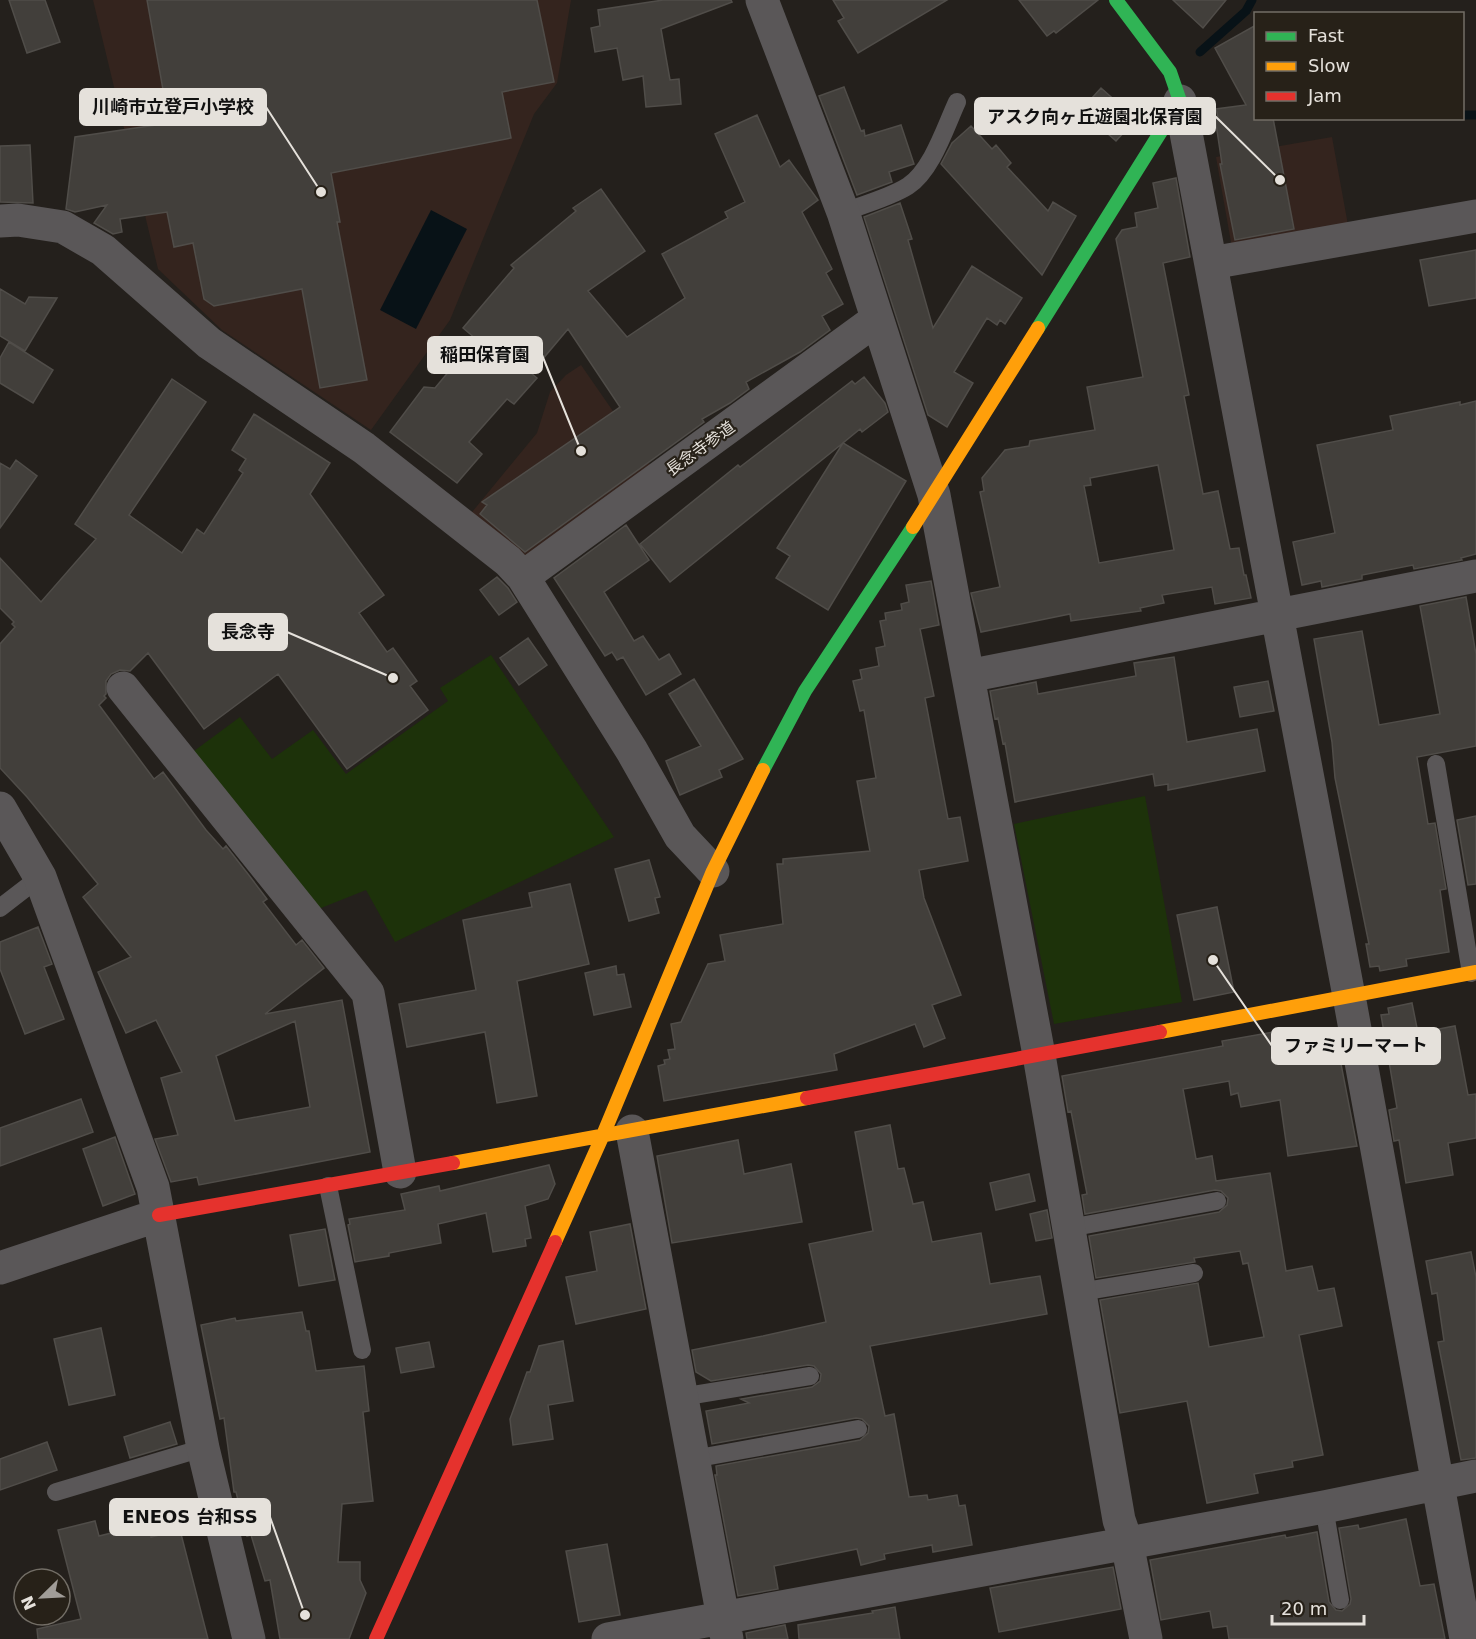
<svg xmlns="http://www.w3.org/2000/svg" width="1476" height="1639" viewBox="0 0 1476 1639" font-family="'DejaVu Sans','Noto Sans JP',sans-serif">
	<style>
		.education { fill: #34241e }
		.green { fill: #1d320a }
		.water { fill: #081217 }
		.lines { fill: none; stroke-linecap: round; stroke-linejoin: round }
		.stream { stroke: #081217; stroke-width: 9 }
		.building { fill: #423f3b; stroke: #504d49; stroke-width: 1.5; fill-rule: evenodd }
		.lane { stroke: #5a5758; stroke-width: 18 }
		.street { stroke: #5a5758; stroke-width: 33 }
		.fast { stroke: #30b455; stroke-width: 14 }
		.slow { stroke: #ff9f0a; stroke-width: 14 }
		.jam { stroke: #e5322d; stroke-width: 14 }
		.labels { text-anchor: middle; stroke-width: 4.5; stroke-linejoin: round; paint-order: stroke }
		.street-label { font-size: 16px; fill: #e5e1db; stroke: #272118 }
		.leader { fill: none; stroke: #e5e1db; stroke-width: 2 }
		.callout-dot { fill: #e5e1db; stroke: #272118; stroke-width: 2 }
		.callout { fill: #e5e1db; stroke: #e5e1db; stroke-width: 2 }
		.callout-label { font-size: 18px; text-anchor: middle; font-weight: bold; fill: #111 }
	</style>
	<rect width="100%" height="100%" fill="#24201c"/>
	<!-- education -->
	<path class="education" d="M 93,0 L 571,0 L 557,83 L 534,114 L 450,320 L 371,430 L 222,330 L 158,269 Z
		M 1332,137 L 1348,225 L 1232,248 L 1216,157 Z
		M 581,365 L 653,469 L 527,561 L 468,517 L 537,433 L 550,392 L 566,375 Z"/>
	<!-- green -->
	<path class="green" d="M 491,655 L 614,837 L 395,942 L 366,890 L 316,910 L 190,754 L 240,717 L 272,759 L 313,730 L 346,774 L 448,701 L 440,688 Z
		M 1145,796 L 1182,1002 L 1054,1024 L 1014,824 Z"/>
	<!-- water -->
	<path class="water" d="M 431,210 L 467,229 L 416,329 L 380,310 Z"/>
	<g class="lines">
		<!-- stream -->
		<path class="stream" d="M 1200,52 L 1246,11 L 1252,0
			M 1462,115 L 1476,115"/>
	</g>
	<!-- building -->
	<path class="building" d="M 9,0 L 45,0 L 60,42 L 27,53 Z
		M 147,0 L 537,0 L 554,82 L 502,92 L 511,138 L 331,173 L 340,222 L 337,222 L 367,380 L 320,388 L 302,289 L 214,306 L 204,299 L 193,243 L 174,247 L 167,212 L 120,219 L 122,232 L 113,234 L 94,223 L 107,205 L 75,212 L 66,209 L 75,137 L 169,123 Z
		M 663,0 L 731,0 L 732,2 L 661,29 L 670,80 L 679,79 L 681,104 L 646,107 L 643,76 L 623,80 L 617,48 L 595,52 L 591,28 L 600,26 L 598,10 Z
		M 833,0 L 947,0 L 858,53 L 838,21 L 844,18 Z
		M 1019,0 L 1098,0 L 1056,33 L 1054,31 L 1047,36 Z
		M 1173,0 L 1226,0 L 1203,28 Z
		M 1256,25 L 1256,118 L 1273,118 L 1294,229 L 1235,240 L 1220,164 L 1222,164 L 1215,117 L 1218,117 L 1216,109 L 1246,105 L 1215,48 Z
		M 844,87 L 861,131 L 864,130 L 865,136 L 901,125 L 914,164 L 889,172 L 892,182 L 857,195 L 819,96 Z
		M 1101,88 L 1136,119 L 1116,141 L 1081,110 Z
		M 757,115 L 780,167 L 789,160 L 818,200 L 802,212 L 832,269 L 826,273 L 843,304 L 822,316 L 830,330 L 800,352 L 746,382 L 749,389 L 730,403 L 702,419 L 704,422 L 525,552 L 480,514 L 487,505 L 482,502 L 620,407 L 568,329 L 531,373 L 537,378 L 514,404 L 507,399 L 469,442 L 482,454 L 457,483 L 390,432 L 424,387 L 435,388 L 476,339 L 463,328 L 514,268 L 511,265 L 576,211 L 573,208 L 601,189 L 645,251 L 588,291 L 627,337 L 685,298 L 662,254 L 728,218 L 725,212 L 745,202 L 715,134 Z
		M 971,126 L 992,149 L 996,145 L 1011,163 L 1007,167 L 1048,211 L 1053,202 L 1076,216 L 1042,275 L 941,164 L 952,143 Z
		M 30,145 L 33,203 L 0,202 L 0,146 Z
		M 1176,178 L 1190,257 L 1163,263 L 1189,395 L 1184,396 L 1203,494 L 1218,491 L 1230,549 L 1239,548 L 1244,575 L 1246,575 L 1251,598 L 1215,604 L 1212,587 L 1162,595 L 1164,603 L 1140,608 L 1141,611 L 1071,621 L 1070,614 L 981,632 L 971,593 L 1000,587 L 980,492 L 984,491 L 982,478 L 1005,450 L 1029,446 L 1030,441 L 1095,430 L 1087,387 L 1143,377 L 1116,239 L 1122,230 L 1137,227 L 1135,213 L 1158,208 L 1153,183 ZM 1158,465 L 1174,550 L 1099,563 L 1084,486 L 1091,485 L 1090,478 Z
		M 900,203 L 912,239 L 908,240 L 933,328 L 972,266 L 1022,298 L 1005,324 L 1000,320 L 997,325 L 987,318 L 954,372 L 973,383 L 947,427 L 928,415 L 864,217 Z
		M 1476,250 L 1476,298 L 1429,306 L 1420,260 Z
		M 0,289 L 25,304 L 29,297 L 57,298 L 25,351 L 0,336 Z
		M 9,342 L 53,370 L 33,403 L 0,383 L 0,358 Z
		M 864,377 L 885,403 L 888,412 L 862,432 L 860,429 L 843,443 L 906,481 L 828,610 L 776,578 L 790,556 L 777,548 L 843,443 L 670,582 L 640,544 L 738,465 L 740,467 L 852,381 L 855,384 Z
		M 172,379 L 206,402 L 129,515 L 182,553 L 197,529 L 204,534 L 243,473 L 239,470 L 246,459 L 232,450 L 254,414 L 330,463 L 310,494 L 384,595 L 359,613 L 387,652 L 393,648 L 417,681 L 410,686 L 428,710 L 347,769 L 278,674 L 204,729 L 148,653 L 130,671 L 120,670 L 111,674 L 106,681 L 106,694 L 104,696 L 106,698 L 99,705 L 154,779 L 163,772 L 206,830 L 223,849 L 226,846 L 248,874 L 267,899 L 263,902 L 296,945 L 302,940 L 324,968 L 265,1014 L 342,1000 L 370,1152 L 199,1185 L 197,1177 L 171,1182 L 155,1139 L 178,1135 L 161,1078 L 182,1072 L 156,1020 L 126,1033 L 98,972 L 131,957 L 83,897 L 98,884 L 27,797 L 0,768 L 0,644 L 15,627 L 12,624 L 14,622 L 0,608 L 0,558 L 41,602 L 96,539 L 75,524 ZM 295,1021 L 310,1107 L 235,1121 L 216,1056 Z
		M 1476,401 L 1476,554 L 1461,558 L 1462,560 L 1414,569 L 1413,565 L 1362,575 L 1362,579 L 1322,587 L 1321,581 L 1302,585 L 1293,542 L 1335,533 L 1317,445 L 1393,430 L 1390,416 L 1460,402 L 1460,405 Z
		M 16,460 L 37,476 L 0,528 L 0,463 L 10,469 Z
		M 626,525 L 649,560 L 604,592 L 634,641 L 643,636 L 659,660 L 669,654 L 681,674 L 646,695 L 623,657 L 617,660 L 612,652 L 605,656 L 554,578 Z
		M 497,577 L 508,588 L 517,602 L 499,615 L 480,590 Z
		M 931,581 L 939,625 L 920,629 L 934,696 L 925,698 L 948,819 L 960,817 L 968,861 L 919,870 L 924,898 L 961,995 L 932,1005 L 945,1038 L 924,1047 L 915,1024 L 834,1054 L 837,1070 L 664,1101 L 658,1066 L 665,1064 L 664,1060 L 670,1059 L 668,1050 L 675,1049 L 671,1024 L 681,1022 L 708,964 L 725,961 L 720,935 L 783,924 L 777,864 L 783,864 L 783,859 L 870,851 L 857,781 L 876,778 L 864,710 L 860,711 L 853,681 L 862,679 L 860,670 L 879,666 L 876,648 L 885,646 L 880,621 L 886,620 L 885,613 L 902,610 L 901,604 L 909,602 L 906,585 Z
		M 1466,597 L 1476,654 L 1476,746 L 1417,757 L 1428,824 L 1435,823 L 1446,889 L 1440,890 L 1449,952 L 1406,959 L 1407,966 L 1380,971 L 1379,966 L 1370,967 L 1366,944 L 1369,944 L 1335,778 L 1332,742 L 1314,639 L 1362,631 L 1379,725 L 1440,714 L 1420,606 Z
		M 528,638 L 547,665 L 519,685 L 500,658 Z
		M 1174,657 L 1187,742 L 1257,729 L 1265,771 L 1168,790 L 1168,784 L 1155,786 L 1153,774 L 1015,802 L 1005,743 L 1003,744 L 998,718 L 995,719 L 990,691 L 1036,682 L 1038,694 L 1136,676 L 1134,663 Z
		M 694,679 L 743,759 L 719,770 L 722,777 L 680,795 L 666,761 L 701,746 L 669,694 Z
		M 1268,681 L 1274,711 L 1240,717 L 1234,687 Z
		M 1476,816 L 1476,884 L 1468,885 L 1457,820 Z
		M 649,860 L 660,897 L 655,898 L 659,913 L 629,921 L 615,869 Z
		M 570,884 L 589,964 L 517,981 L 537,1096 L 497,1103 L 485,1032 L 407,1047 L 399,1004 L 476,990 L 463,920 L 532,907 L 529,893 Z
		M 1217,907 L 1234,992 L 1194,1000 L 1177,915 Z
		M 38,927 L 52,964 L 44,967 L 64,1019 L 25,1034 L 0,969 L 0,942 Z
		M 616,966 L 617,975 L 624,974 L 631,1007 L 594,1015 L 585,973 Z
		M 1412,1003 L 1418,1033 L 1455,1026 L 1468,1095 L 1476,1094 L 1476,1138 L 1448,1143 L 1453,1175 L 1406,1183 L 1399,1140 L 1394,1141 L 1389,1110 L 1397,1108 L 1381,1015 L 1389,1014 L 1388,1008 Z
		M 1285,1030 L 1287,1036 L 1318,1030 L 1320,1035 L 1335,1033 L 1357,1146 L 1288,1156 L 1280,1100 L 1241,1107 L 1238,1093 L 1231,1095 L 1229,1081 L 1183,1089 L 1196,1159 L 1212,1156 L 1216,1181 L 1270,1173 L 1286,1271 L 1312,1266 L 1318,1291 L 1334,1288 L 1342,1326 L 1299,1335 L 1323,1455 L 1292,1461 L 1293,1467 L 1254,1474 L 1258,1493 L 1207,1503 L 1187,1401 L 1120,1413 L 1100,1300 L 1198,1283 L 1209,1347 L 1264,1337 L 1248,1263 L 1243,1264 L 1240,1251 L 1194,1258 L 1195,1262 L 1096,1278 L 1089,1236 L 1219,1212 L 1227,1205 L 1228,1198 L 1221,1191 L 1215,1190 L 1085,1214 L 1082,1195 L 1087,1194 L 1071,1111 L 1068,1112 L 1062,1076 L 1223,1046 L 1222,1041 Z
		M 81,1099 L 93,1132 L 0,1166 L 0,1128 Z
		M 890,1125 L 898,1169 L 904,1168 L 913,1204 L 923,1202 L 932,1242 L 981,1233 L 990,1284 L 1040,1276 L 1047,1314 L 870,1346 L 885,1416 L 894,1414 L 909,1497 L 927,1495 L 928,1500 L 957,1495 L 959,1506 L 965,1505 L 972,1545 L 933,1552 L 932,1545 L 884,1554 L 885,1559 L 861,1565 L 857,1549 L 774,1566 L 778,1589 L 738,1596 L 715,1475 L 717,1475 L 716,1466 L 860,1440 L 868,1433 L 869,1426 L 862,1419 L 856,1418 L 712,1444 L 706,1411 L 749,1403 L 741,1399 L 812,1387 L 820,1381 L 821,1374 L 814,1366 L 808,1365 L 711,1381 L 696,1372 L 692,1350 L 763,1336 L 826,1322 L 809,1244 L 873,1231 L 855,1132 Z
		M 115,1137 L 135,1194 L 103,1206 L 83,1149 Z
		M 738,1140 L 744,1174 L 791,1164 L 802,1222 L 672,1243 L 657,1156 Z
		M 549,1165 L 555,1184 L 548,1199 L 525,1206 L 531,1238 L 525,1239 L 526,1246 L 493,1252 L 486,1213 L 438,1224 L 441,1243 L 389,1253 L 389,1256 L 355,1262 L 348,1225 L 350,1224 L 349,1219 L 405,1210 L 401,1194 L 439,1186 L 440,1191 Z
		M 1029,1174 L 1035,1201 L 996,1210 L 990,1183 Z
		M 1047,1210 L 1052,1238 L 1036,1241 L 1030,1214 Z
		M 630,1224 L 646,1309 L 576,1324 L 566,1277 L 597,1271 L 590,1232 Z
		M 325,1229 L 335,1280 L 299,1286 L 290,1235 Z
		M 1471,1252 L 1476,1277 L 1476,1458 L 1461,1460 L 1438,1342 L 1444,1341 L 1437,1293 L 1432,1294 L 1426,1261 Z
		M 302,1312 L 306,1331 L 309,1331 L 316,1371 L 364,1366 L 369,1411 L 363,1412 L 373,1501 L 342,1504 L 338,1562 L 360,1562 L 360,1580 L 366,1593 L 349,1639 L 280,1639 L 270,1580 L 265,1581 L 251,1535 L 247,1536 L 236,1492 L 234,1492 L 224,1418 L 220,1419 L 201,1325 L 235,1318 L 236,1321 Z
		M 101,1328 L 115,1395 L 69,1405 L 54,1339 Z
		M 563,1341 L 573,1401 L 548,1405 L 553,1439 L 513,1445 L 510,1419 L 527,1372 L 530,1372 L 539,1346 Z
		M 429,1342 L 434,1367 L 401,1373 L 396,1348 Z
		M 170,1422 L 177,1444 L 130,1458 L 124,1437 Z
		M 47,1442 L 57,1470 L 0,1490 L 0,1459 Z
		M 1406,1519 L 1420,1586 L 1434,1584 L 1445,1639 L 1229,1639 L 1227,1626 L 1213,1628 L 1210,1611 L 1161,1620 L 1150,1560 L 1285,1535 L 1286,1538 L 1317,1532 L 1329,1602 L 1336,1610 L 1342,1611 L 1350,1604 L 1351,1599 L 1339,1528 L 1358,1525 L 1359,1529 Z
		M 95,1521 L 99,1536 L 148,1524 L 151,1537 L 180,1530 L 208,1639 L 38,1639 L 37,1629 L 81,1619 L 58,1530 Z
		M 607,1544 L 620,1615 L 579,1622 L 566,1551 Z
		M 1113,1567 L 1121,1609 L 999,1632 L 990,1588 Z
		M 895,1607 L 900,1639 L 799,1639 L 798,1625 L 873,1613 L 872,1611 Z
		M 785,1625 L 788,1639 L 747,1639 L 746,1633 Z"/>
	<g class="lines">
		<!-- lane -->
		<path class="lane" d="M 843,212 C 863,205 891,197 908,186 C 932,170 945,128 957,102
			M 1436,764 L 1471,973
			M 0,908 L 40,877
			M 328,1186 L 362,1350
			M 1069,1228 L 1217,1201
			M 1080,1292 L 1194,1273
			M 681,1397 L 810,1376
			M 693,1459 L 858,1429
			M 56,1492 L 203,1448
			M 1324,1507 L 1340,1600"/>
		<!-- street -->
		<path class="street" d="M 762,0 L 843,212 L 934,495 L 1039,1055 L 1119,1520 L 1127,1543 L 1146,1639
			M 1180,101 L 1349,996 L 1466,1639
			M 0,221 L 18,220 L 63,227 L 103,250 L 209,343 L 364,448 L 508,561 L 523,577 L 632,751 L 680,836 L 713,871
			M 1211,263 L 1476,216
			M 523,577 L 877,319
			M 968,676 L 1476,576
			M 123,688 L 368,993 L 400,1172
			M 0,808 L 40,877 L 153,1187 L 203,1448 L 249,1639
			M 632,1131 L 727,1639
			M 0,1268 L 159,1215
			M 608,1639 L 1324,1507 L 1476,1476"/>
		<!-- fast -->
		<path class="fast" d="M 1038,328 L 1180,101 L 1170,72 L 1116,0
			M 763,770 L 805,691 L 913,527"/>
		<!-- slow -->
		<path class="slow" d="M 913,527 L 1038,328
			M 1160,1032 L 1476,972
			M 453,1163 L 807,1098
			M 555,1242 L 603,1135 L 713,871 L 763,770"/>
		<!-- jam -->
		<path class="jam" d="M 807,1098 L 1160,1032
			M 159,1215 L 453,1163
			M 376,1639 L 555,1242"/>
	</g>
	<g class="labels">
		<!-- street labels -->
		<g class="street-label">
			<text transform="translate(700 448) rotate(-36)" y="6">長念寺参道</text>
		</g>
	</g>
	<!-- callouts -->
	<path class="leader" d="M321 192L266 107M1280 180L1215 116M581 451L542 355M393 678L287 632M1213 960L1272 1046M305 1615L270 1517"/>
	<g class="callout-dot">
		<circle cx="321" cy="192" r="6"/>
		<circle cx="1280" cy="180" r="6"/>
		<circle cx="581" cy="451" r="6"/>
		<circle cx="393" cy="678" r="6"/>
		<circle cx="1213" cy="960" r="6"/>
		<circle cx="305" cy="1615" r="6"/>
	</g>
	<g class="callout">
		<rect x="80" y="89" width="186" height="36" rx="6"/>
		<rect x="975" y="98" width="240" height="36" rx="6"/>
		<rect x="428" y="337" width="114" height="36" rx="6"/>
		<rect x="209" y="614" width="78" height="36" rx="6"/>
		<rect x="1272" y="1028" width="168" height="36" rx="6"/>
		<rect x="110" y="1499" width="160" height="36" rx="6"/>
	</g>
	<g class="callout-label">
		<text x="173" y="113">川崎市立登戸小学校</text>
		<text x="1095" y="123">アスク向ヶ丘遊園北保育園</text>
		<text x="485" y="361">稲田保育園</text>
		<text x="248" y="638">長念寺</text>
		<text x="1356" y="1052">ファミリーマート</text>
		<text x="190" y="1523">ENEOS 台和SS</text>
	</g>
	<!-- legend -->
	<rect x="1254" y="12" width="210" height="108" fill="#272118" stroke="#736e66" stroke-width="1.5"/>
	<rect x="1266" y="32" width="30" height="9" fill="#30b455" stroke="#736e66" stroke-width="1.5"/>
	<text x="1308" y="42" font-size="18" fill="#e5e1db">Fast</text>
	<rect x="1266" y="62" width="30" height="9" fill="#ff9f0a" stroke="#736e66" stroke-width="1.5"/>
	<text x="1308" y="72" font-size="18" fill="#e5e1db">Slow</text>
	<rect x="1266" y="92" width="30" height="9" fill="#e5322d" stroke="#736e66" stroke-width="1.5"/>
	<text x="1308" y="102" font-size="18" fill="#e5e1db">Jam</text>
	<!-- north arrow -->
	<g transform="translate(42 1597) rotate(246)"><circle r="28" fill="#272118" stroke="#736e66" stroke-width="1.5"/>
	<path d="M0-4.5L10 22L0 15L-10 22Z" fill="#a19d98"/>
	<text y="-9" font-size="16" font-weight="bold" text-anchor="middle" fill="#e5e1db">N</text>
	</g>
	<!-- scale -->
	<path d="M1272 1615v9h92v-9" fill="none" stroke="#e5e1db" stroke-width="3"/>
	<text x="1281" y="1615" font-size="18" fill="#e5e1db" stroke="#272118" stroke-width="4.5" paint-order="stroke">20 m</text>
</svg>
